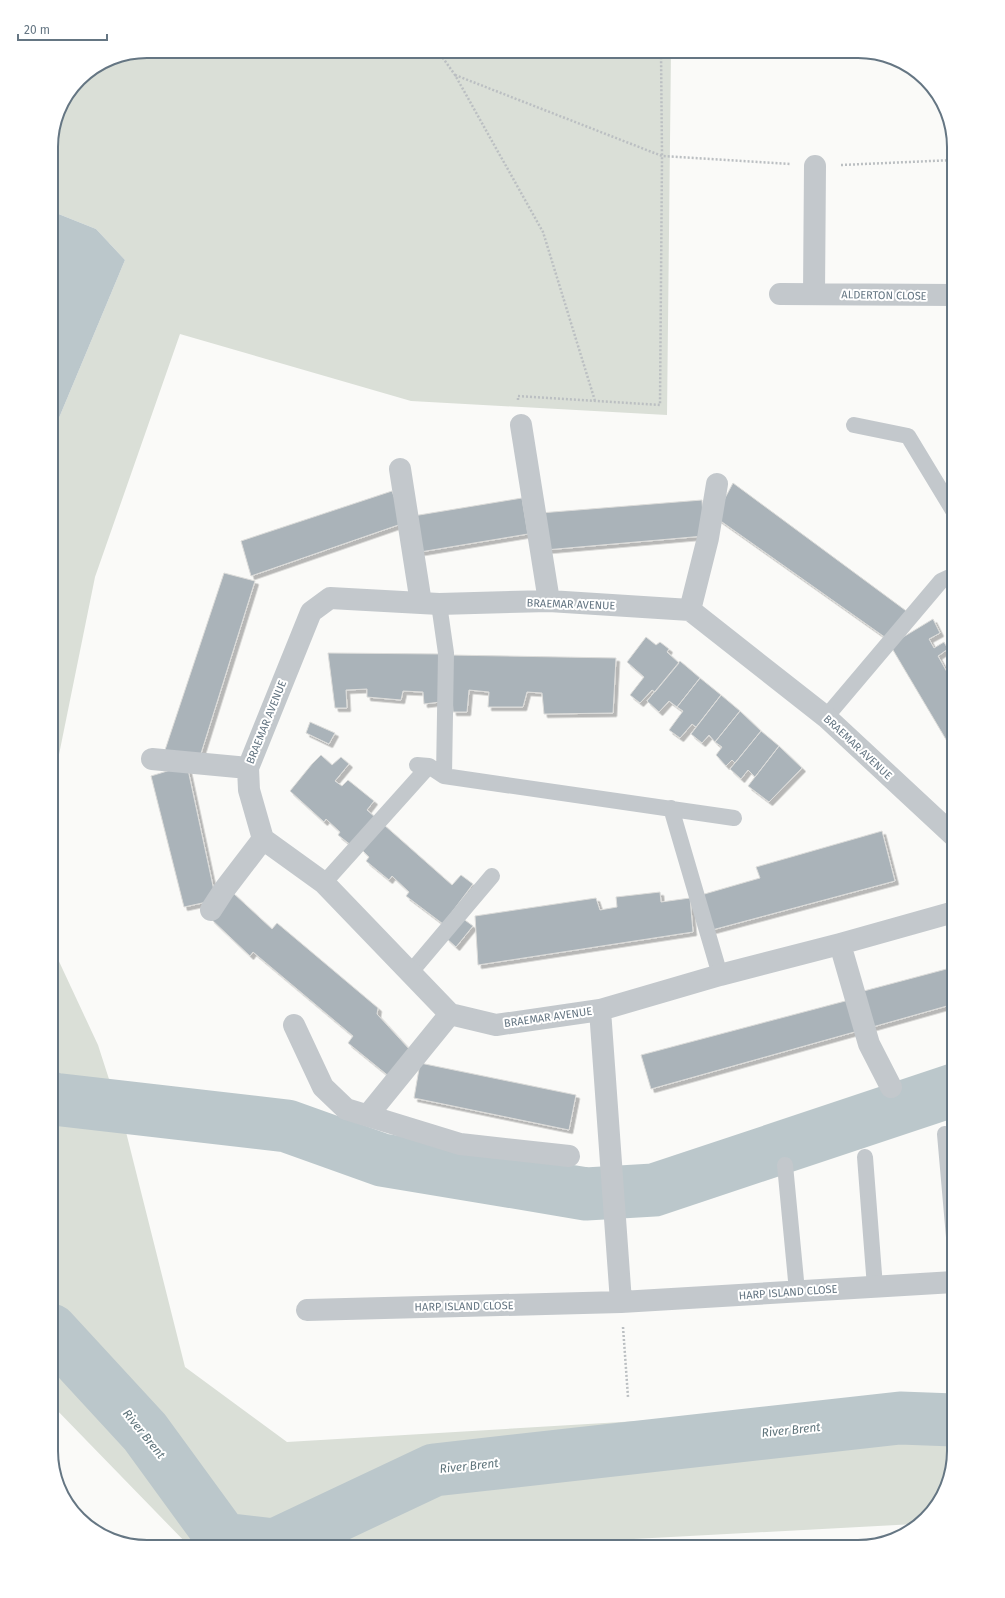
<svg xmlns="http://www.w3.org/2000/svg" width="1005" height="1598" viewBox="0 0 1005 1598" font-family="'Fira Sans',sans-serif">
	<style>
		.green { fill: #dadfd7 }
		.water { fill: #bbc7cb }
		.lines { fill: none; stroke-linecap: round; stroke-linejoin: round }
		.river { stroke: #bbc7cb; stroke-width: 53 }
		.building { fill: #aab3b9; stroke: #dcdcda; filter: url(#shadow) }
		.path { stroke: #bbbfc2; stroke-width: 2.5; stroke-dasharray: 2 2; stroke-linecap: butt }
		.service { stroke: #c3c8cc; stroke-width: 16 }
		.minor { stroke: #c3c8cc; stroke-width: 22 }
		.labels { text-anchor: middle; stroke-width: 4; stroke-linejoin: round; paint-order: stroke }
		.street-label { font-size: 11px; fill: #657683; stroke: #fff }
		.water-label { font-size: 12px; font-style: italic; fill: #60757c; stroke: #fff }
		.rim { fill: none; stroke: #657683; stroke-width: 2 }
	</style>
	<defs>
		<filter id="shadow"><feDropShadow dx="3.5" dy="3.5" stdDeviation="0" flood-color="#0004"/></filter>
	</defs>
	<rect width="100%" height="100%" fill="#fafaf8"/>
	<!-- green -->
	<path class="green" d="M 147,51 L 671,51 L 667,415 L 411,401 L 180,334 L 95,577 L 51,794 L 51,437 L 125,260 L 96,229 L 51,211 L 51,141 L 58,110 L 79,79 L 110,58 Z
		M 51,940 L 56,955 L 98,1045 L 126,1132 L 185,1367 L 287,1442 L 954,1402 L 954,1451 L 941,1499 L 915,1524 L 483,1547 L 190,1547 L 51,1404 Z"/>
	<!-- water -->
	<path class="water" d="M 51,211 L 96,229 L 125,260 L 51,437 Z"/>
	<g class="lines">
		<!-- river -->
		<path class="river" d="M 51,1098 L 53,1099 L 287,1126 L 382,1160 L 586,1194 L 654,1190 L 954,1090
			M 51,1330 L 145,1432 L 223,1539 L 275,1545 L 434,1470 L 900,1418 L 954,1420"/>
	</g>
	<!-- building -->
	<path class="building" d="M 733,483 L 909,613 L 886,638 L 715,517 Z
		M 392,491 L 404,523 L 251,576 L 241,541 Z
		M 522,498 L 528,534 L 420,552 L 413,516 Z
		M 702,500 L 704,536 L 545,550 L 540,513 Z
		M 224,573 L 255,581 L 198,763 L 164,753 Z
		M 933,619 L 940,633 L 929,639 L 934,648 L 944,642 L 948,649 L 938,656 L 947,672 L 954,669 L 954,753 L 890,645 Z
		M 646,637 L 656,645 L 660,642 L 669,649 L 667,652 L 679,663 L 655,692 L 652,690 L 640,703 L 630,695 L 644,677 L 627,662 Z
		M 328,653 L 442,654 L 440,702 L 424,704 L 423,692 L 403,691 L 401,700 L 367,697 L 367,689 L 346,690 L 347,708 L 335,708 Z
		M 449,655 L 616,658 L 613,713 L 544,714 L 542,693 L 527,692 L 523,707 L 488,707 L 489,692 L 469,690 L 467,712 L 453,712 Z
		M 680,661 L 700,678 L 677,707 L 669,701 L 659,712 L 647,701 Z
		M 700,678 L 721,695 L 696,727 L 692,724 L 680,738 L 669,730 L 683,711 L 677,707 Z
		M 721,695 L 740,711 L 715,742 L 709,735 L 702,743 L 691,734 Z
		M 740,711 L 761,731 L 735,763 L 732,760 L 726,766 L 716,755 L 722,747 L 715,742 Z
		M 310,722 L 335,733 L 329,744 L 306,733 Z
		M 761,731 L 779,746 L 755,777 L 748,770 L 741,779 L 730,769 Z
		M 779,746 L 802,768 L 769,802 L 748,786 Z
		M 321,755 L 332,765 L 341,757 L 349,764 L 335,781 L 342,786 L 348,780 L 374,801 L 367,810 L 376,818 L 352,846 L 338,835 L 340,832 L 326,819 L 324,822 L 290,791 L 312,764 Z
		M 187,765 L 216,900 L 184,907 L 151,776 Z
		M 383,824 L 452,885 L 461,875 L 473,884 L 443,924 L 406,896 L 409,892 L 392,876 L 389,880 L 366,861 L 369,857 L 361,849 Z
		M 882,831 L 895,881 L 712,930 L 701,895 L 760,878 L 756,867 Z
		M 232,892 L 272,929 L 277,923 L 378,1008 L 377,1014 L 410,1050 L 391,1078 L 348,1043 L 353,1036 L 253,952 L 250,956 L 211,919 Z
		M 660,892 L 661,902 L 690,898 L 693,932 L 478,965 L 475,916 L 596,898 L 600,910 L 617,907 L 616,897 Z
		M 462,918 L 473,926 L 456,947 L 446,938 Z
		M 954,967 L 954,1004 L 869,1028 L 860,992 Z
		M 849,1000 L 858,1031 L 651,1089 L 641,1055 Z
		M 420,1063 L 576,1095 L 569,1130 L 414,1098 Z"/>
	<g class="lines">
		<!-- path -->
		<path class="path" d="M 438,51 L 455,75 L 543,232 L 595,401
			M 455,75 L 662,156 L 790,164
			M 841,165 L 954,160
			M 518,400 L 518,396 L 660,405 L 662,156 L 661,51
			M 623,1327 L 628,1397"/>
		<!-- service -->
		<path class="service" d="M 854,425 L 908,436 L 954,512
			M 439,604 L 446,653 L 444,776
			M 826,717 L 941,581 L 954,575
			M 417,765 L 429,766 L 444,776 L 734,818
			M 671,808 L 720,975
			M 324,883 L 429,766
			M 410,973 L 492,876
			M 945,1134 L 954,1237
			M 865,1157 L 875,1287
			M 785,1165 L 797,1291"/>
		<!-- minor -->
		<path class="minor" d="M 780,294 L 954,295
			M 814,294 L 815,166
			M 521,425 L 549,601
			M 400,469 L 421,603
			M 690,610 L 708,538 L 717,484
			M 152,759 L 248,768
			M 211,910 L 224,890 L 263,839
			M 954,912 L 840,944 L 720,975 L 600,1010 L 496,1025 L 450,1014 L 324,883 L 263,839 L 249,790 L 248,768 L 311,612 L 330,598 L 439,604 L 549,601 L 690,610 L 826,717 L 954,836
			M 840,944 L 869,1044 L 891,1087
			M 600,1010 L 621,1302
			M 294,1025 L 323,1087 L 346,1109 L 460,1144 L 569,1156
			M 368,1115 L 450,1014
			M 307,1310 L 621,1302 L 954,1282"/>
	</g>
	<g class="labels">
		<!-- street labels -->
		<g class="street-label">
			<text transform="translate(884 295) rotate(1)" y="4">ALDERTON CLOSE</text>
			<text transform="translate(571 604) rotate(2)" y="4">BRAEMAR AVENUE</text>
			<text transform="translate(266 722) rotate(-68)" y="4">BRAEMAR AVENUE</text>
			<text transform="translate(858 747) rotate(43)" y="4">BRAEMAR AVENUE</text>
			<text transform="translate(548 1017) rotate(-8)" y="4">BRAEMAR AVENUE</text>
			<text transform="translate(788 1292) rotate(-4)" y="4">HARP ISLAND CLOSE</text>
			<text transform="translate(464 1306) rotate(-1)" y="4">HARP ISLAND CLOSE</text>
		</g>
		<!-- water labels -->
		<g class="water-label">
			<text transform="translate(791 1430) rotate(-6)" y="4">River Brent</text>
			<text transform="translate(144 1434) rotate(51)" y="4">River Brent</text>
			<text transform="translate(469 1466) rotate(-6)" y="4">River Brent</text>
		</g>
	</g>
	<!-- crop -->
	<path d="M0 0H1005V1598H0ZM147 58H858A89 89 0 0 1 947 147V1451A89 89 0 0 1 858 1540H147A89 89 0 0 1 58 1451V147A89 89 0 0 1 147 58Z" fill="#fff" fill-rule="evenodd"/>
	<path class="rim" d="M147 58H858A89 89 0 0 1 947 147V1451A89 89 0 0 1 858 1540H147A89 89 0 0 1 58 1451V147A89 89 0 0 1 147 58Z"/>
	<!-- scale -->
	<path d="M18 34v6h89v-6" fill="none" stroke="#657683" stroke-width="2"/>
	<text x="24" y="34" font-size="12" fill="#657683" stroke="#ffffff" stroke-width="3" paint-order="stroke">20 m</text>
</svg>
